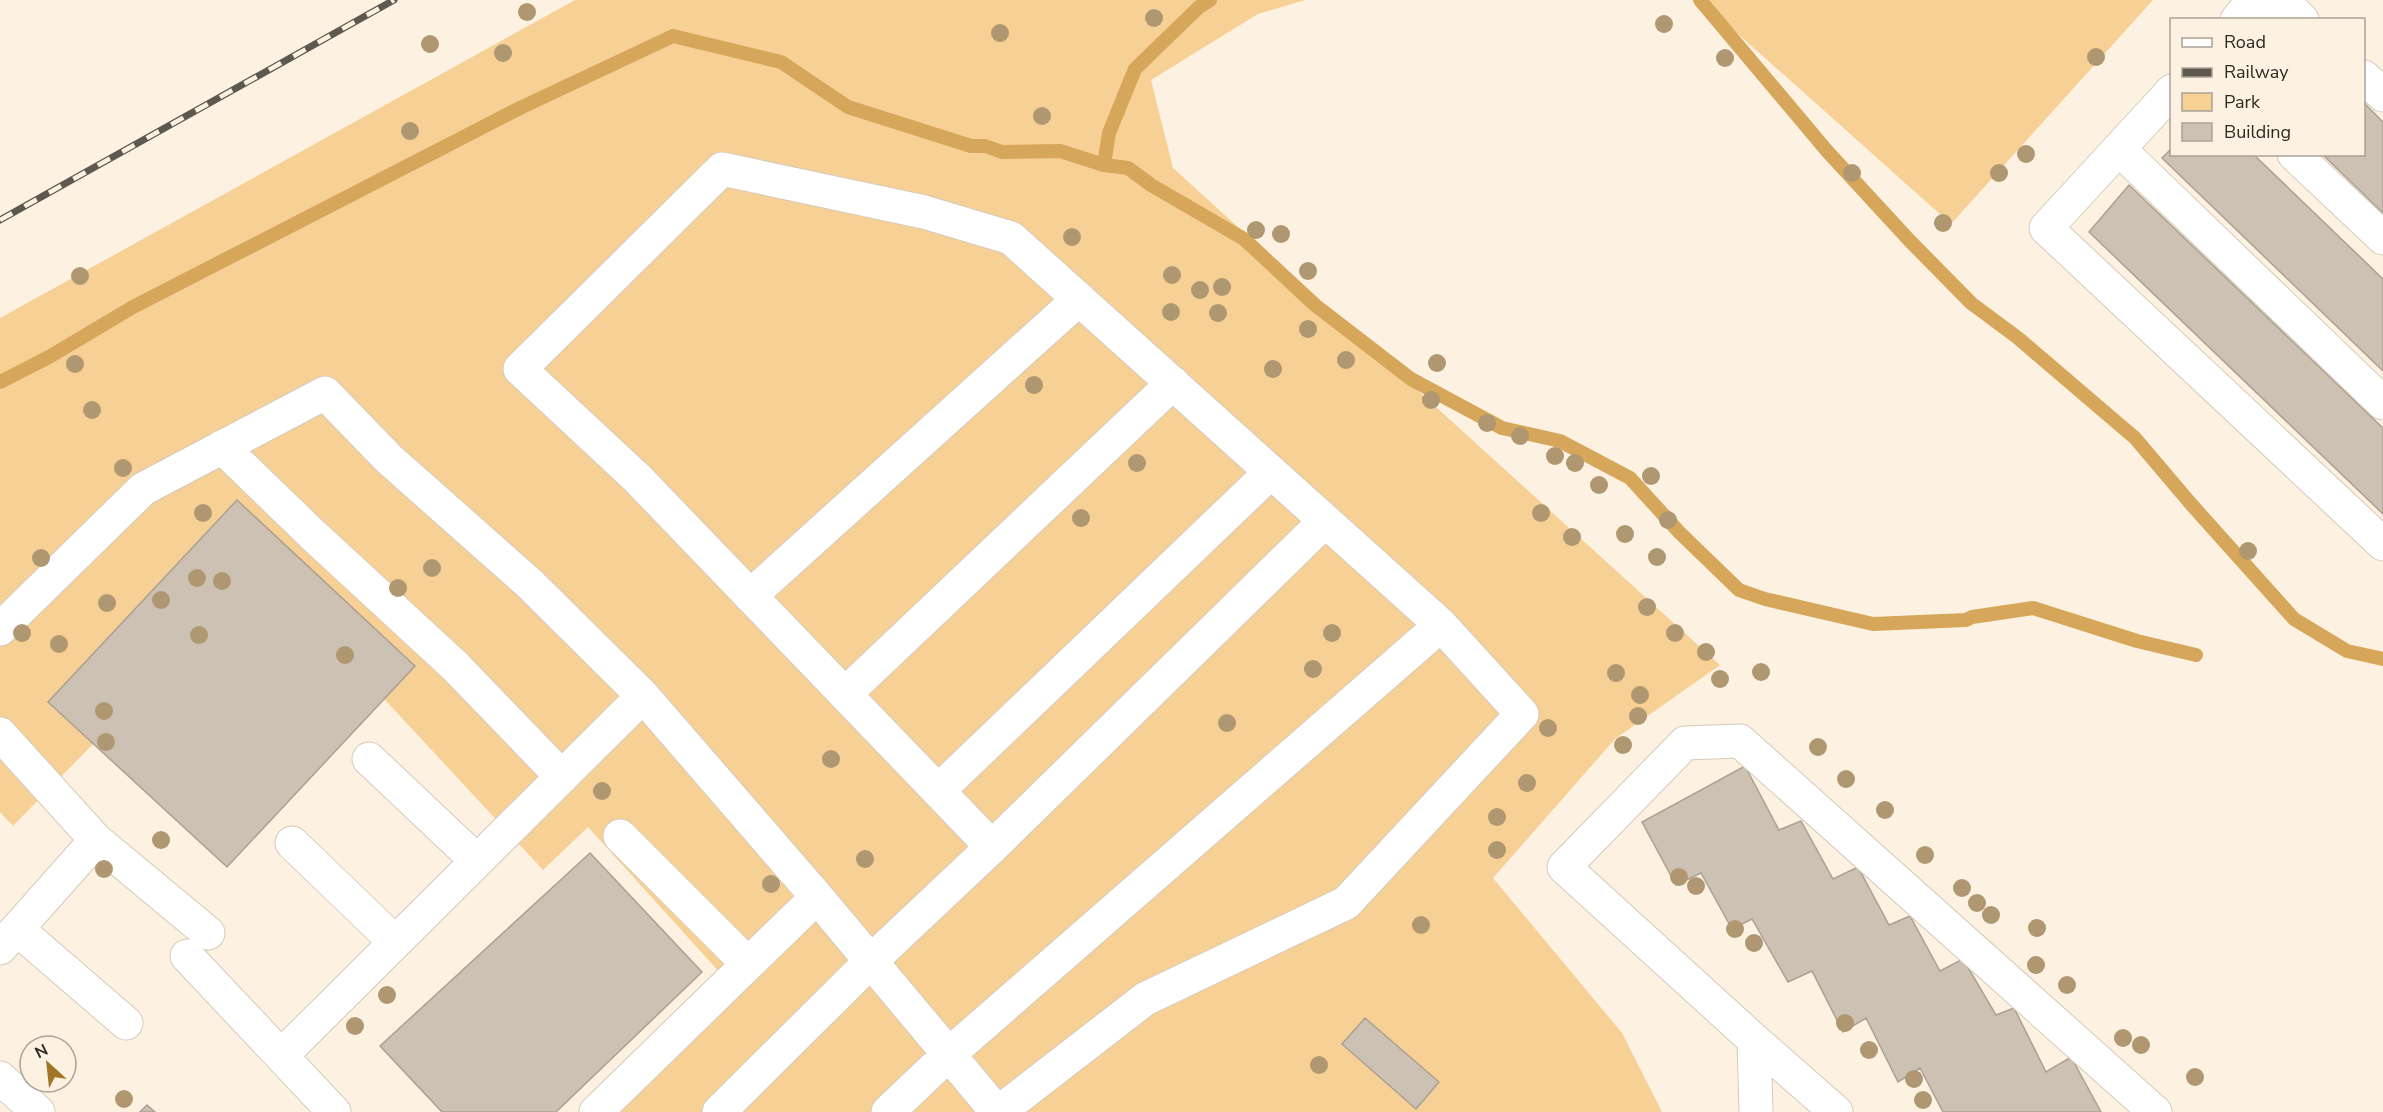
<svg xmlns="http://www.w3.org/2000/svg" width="2383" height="1112" viewBox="0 0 2383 1112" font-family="'Nunito Sans',sans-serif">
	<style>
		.green { fill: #f7d096 }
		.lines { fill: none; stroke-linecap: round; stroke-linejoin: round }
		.stream { stroke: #d6a65a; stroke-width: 14 }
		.building { fill: #ccc1b2; stroke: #aba091; stroke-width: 1.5 }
		.minor-casing { stroke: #d5caba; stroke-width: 35 }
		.minor { stroke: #fff; stroke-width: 33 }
		.rail-casing { stroke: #5e5950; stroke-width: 7 }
		.rail { stroke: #fdf2e2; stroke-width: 4.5; stroke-dasharray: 14; stroke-linecap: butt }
		.tree { fill: #af9871 }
	</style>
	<rect width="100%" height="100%" fill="#fdf2e2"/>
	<!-- green -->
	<path class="green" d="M 575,0 L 1305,0 L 1258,14 L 1151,80 L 1173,168 L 1720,665 L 1615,739 L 1493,878 L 1622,1033 L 1662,1112 L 588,1112 L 722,975 L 588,827 L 543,870 L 374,688 L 199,689 L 93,744 L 13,826 L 0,812 L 0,318 Z
		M 1700,0 L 2153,0 L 1951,224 Z"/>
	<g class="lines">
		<!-- stream -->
		<path class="stream" d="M 1700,0 L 1827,151 L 1909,240 L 1971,303 L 2018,338 L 2135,438 L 2191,504 L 2294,619 L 2347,651 L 2383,659
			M 1104,165 L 1109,133 L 1135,69 L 1199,7 L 1210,0
			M 0,382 L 49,357 L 133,307 L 520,108 L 673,36 L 781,62 L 848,107 L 971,146 L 985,146 L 1002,152 L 1060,151 L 1104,165 L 1128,168 L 1151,185 L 1244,239 L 1315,305 L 1411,379 L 1502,428 L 1560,441 L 1630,478 L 1680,533 L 1739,590 L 1765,599 L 1873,624 L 1966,620 L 1972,617 L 2033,608 L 2137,641 L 2196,655"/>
	</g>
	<!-- building -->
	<path class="building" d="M 2364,103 L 2383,122 L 2383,213 L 2322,154 L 2364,154 Z
		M 2172,148 L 2172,154 L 2253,154 L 2383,279 L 2383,371 L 2162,158 Z
		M 2129,185 L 2383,428 L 2383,514 L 2089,232 Z
		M 237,500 L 415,666 L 227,867 L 48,702 Z
		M 1745,766 L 1779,830 L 1801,821 L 1833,879 L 1858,867 L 1889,925 L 1910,916 L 1940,971 L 1963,959 L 1996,1015 L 2014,1008 L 2046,1072 L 2071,1057 L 2101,1112 L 1943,1112 L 1920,1068 L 1898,1082 L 1866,1018 L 1843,1032 L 1812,971 L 1788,982 L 1752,919 L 1732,929 L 1701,873 L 1676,885 L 1642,822 Z
		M 590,853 L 702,972 L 556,1112 L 442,1112 L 380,1046 Z
		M 1365,1018 L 1439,1082 L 1416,1109 L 1342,1044 Z
		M 147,1105 L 155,1112 L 140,1112 Z"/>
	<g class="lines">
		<!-- minor casing -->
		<g class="minor-casing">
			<path id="minor" d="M 2237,20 L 2246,9 L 2292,10 L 2302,20
				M 2364,77 L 2383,95
				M 2172,91 L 2046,228 L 2383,544
				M 2119,149 L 2383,403
				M 2294,154 L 2383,238
				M 222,447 L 313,535 L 455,666 L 562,777
				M 750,596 L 1079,299
				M 0,629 L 143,489 L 325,393 L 389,459 L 530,584 L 643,696 L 282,1055
				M 845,694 L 1173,383
				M 643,696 L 817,897 L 997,1112
				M 0,734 L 96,840
				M 369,759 L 477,861
				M 938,791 L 1271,472
				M 620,836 L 748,964 L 817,897
				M 292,843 L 395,942
				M 17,929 L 126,1023
				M 0,948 L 96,840 L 208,933
				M 187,956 L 334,1112
				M 1754,1040 L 1836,1112
				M 0,1078 L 38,1112
				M 596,1112 L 748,964
				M 719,1112 L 870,962 L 992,847
				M 888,1112 L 948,1055 L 1441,625 L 1011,238 L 924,212 L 722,169 L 520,369 L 637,478 L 992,847 L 1325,521
				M 999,1112 L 1145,999 L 1346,903 L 1522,714 L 1441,625
				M 1756,1112 L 1754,1040 L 1564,867 L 1685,743 L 1740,741 L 2155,1112"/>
		</g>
		<!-- minor -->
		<use href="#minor" class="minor"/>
		<!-- rail casing -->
		<g class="rail-casing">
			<path id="rail" d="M 0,220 L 394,0"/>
		</g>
		<!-- rail -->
		<use href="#rail" class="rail"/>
	</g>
	<!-- trees -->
	<g class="tree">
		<circle cx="527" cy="12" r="9"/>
		<circle cx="1154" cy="18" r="9"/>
		<circle cx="1664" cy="24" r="9"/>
		<circle cx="1000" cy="33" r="9"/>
		<circle cx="430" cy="44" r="9"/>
		<circle cx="503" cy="53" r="9"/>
		<circle cx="2096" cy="57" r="9"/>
		<circle cx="1725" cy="58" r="9"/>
		<circle cx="1042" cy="116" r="9"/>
		<circle cx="410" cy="131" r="9"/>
		<circle cx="2026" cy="154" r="9"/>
		<circle cx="1852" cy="173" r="9"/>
		<circle cx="1999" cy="173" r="9"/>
		<circle cx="1943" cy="223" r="9"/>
		<circle cx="1256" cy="230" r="9"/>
		<circle cx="1281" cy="234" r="9"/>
		<circle cx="1072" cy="237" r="9"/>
		<circle cx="1308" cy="271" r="9"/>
		<circle cx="1172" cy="275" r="9"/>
		<circle cx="80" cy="276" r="9"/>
		<circle cx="1222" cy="287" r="9"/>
		<circle cx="1200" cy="290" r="9"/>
		<circle cx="1171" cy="312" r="9"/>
		<circle cx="1218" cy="313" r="9"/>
		<circle cx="1308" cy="329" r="9"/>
		<circle cx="1346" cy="360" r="9"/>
		<circle cx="1437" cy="363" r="9"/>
		<circle cx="75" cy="364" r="9"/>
		<circle cx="1273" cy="369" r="9"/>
		<circle cx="1034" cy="385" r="9"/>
		<circle cx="1431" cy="400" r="9"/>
		<circle cx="92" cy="410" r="9"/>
		<circle cx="1487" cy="423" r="9"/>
		<circle cx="1520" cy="436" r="9"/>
		<circle cx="1555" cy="456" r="9"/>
		<circle cx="1137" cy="463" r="9"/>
		<circle cx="1575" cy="463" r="9"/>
		<circle cx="123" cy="468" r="9"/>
		<circle cx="1651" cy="476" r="9"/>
		<circle cx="1599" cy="485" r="9"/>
		<circle cx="203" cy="513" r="9"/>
		<circle cx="1541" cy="513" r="9"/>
		<circle cx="1081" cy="518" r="9"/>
		<circle cx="1668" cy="520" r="9"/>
		<circle cx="1625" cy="534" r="9"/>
		<circle cx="1572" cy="537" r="9"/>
		<circle cx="2248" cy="551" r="9"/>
		<circle cx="1657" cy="557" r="9"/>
		<circle cx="41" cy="558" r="9"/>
		<circle cx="432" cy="568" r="9"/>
		<circle cx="197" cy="578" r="9"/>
		<circle cx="222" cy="581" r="9"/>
		<circle cx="398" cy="588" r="9"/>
		<circle cx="161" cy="600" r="9"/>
		<circle cx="107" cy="603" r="9"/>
		<circle cx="1647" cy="607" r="9"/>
		<circle cx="22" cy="633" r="9"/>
		<circle cx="1332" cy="633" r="9"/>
		<circle cx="1675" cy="633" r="9"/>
		<circle cx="199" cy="635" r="9"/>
		<circle cx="59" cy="644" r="9"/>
		<circle cx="1706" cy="652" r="9"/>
		<circle cx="345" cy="655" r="9"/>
		<circle cx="1313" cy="669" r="9"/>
		<circle cx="1761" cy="672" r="9"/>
		<circle cx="1616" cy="673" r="9"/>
		<circle cx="1720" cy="679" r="9"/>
		<circle cx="1640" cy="695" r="9"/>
		<circle cx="104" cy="711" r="9"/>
		<circle cx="1638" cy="716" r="9"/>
		<circle cx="1227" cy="723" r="9"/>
		<circle cx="1548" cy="728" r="9"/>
		<circle cx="106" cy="742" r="9"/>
		<circle cx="1623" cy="745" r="9"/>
		<circle cx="1818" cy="747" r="9"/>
		<circle cx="831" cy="759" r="9"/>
		<circle cx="1846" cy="779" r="9"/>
		<circle cx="1527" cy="783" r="9"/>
		<circle cx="602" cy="791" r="9"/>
		<circle cx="1885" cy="810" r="9"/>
		<circle cx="1497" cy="817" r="9"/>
		<circle cx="161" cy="840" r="9"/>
		<circle cx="1497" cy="850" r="9"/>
		<circle cx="1925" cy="855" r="9"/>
		<circle cx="865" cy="859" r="9"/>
		<circle cx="104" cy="869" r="9"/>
		<circle cx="1679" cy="877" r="9"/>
		<circle cx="771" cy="884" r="9"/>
		<circle cx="1696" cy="886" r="9"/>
		<circle cx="1962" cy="888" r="9"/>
		<circle cx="1977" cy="903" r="9"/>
		<circle cx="1991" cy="915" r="9"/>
		<circle cx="1421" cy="925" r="9"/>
		<circle cx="2037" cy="928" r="9"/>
		<circle cx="1735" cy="929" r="9"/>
		<circle cx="1754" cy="943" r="9"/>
		<circle cx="2036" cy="965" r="9"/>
		<circle cx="2067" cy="985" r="9"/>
		<circle cx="387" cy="995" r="9"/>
		<circle cx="1845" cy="1023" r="9"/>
		<circle cx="355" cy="1026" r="9"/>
		<circle cx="2123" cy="1038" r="9"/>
		<circle cx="2141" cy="1045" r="9"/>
		<circle cx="1869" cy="1050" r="9"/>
		<circle cx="1319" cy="1065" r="9"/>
		<circle cx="2195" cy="1077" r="9"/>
		<circle cx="1914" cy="1079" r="9"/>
		<circle cx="124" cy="1099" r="9"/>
		<circle cx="1923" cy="1100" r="9"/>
	</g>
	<!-- legend -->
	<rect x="2170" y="18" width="195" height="138" fill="#fdf2e2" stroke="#aaa296" stroke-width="1.5"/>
	<rect x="2182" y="38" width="30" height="9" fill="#ffffff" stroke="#aaa296" stroke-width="1.5"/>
	<text x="2224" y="48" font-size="18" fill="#2d2923">Road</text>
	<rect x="2182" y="68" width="30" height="9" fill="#5e5950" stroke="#aaa296" stroke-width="1.5"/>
	<text x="2224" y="78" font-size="18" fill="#2d2923">Railway</text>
	<rect x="2182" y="93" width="30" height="18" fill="#f7d096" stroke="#aaa296" stroke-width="1.5"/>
	<text x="2224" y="108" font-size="18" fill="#2d2923">Park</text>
	<rect x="2182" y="123" width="30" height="18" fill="#ccc1b2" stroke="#aaa296" stroke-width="1.5"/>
	<text x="2224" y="138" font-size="18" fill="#2d2923">Building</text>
	<!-- north arrow -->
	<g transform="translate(48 1064) rotate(333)"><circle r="28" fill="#fdf2e2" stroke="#aaa296" stroke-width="1.5"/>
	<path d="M0-4.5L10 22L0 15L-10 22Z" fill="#a27527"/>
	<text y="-9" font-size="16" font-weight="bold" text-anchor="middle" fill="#2d2923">N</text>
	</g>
</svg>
